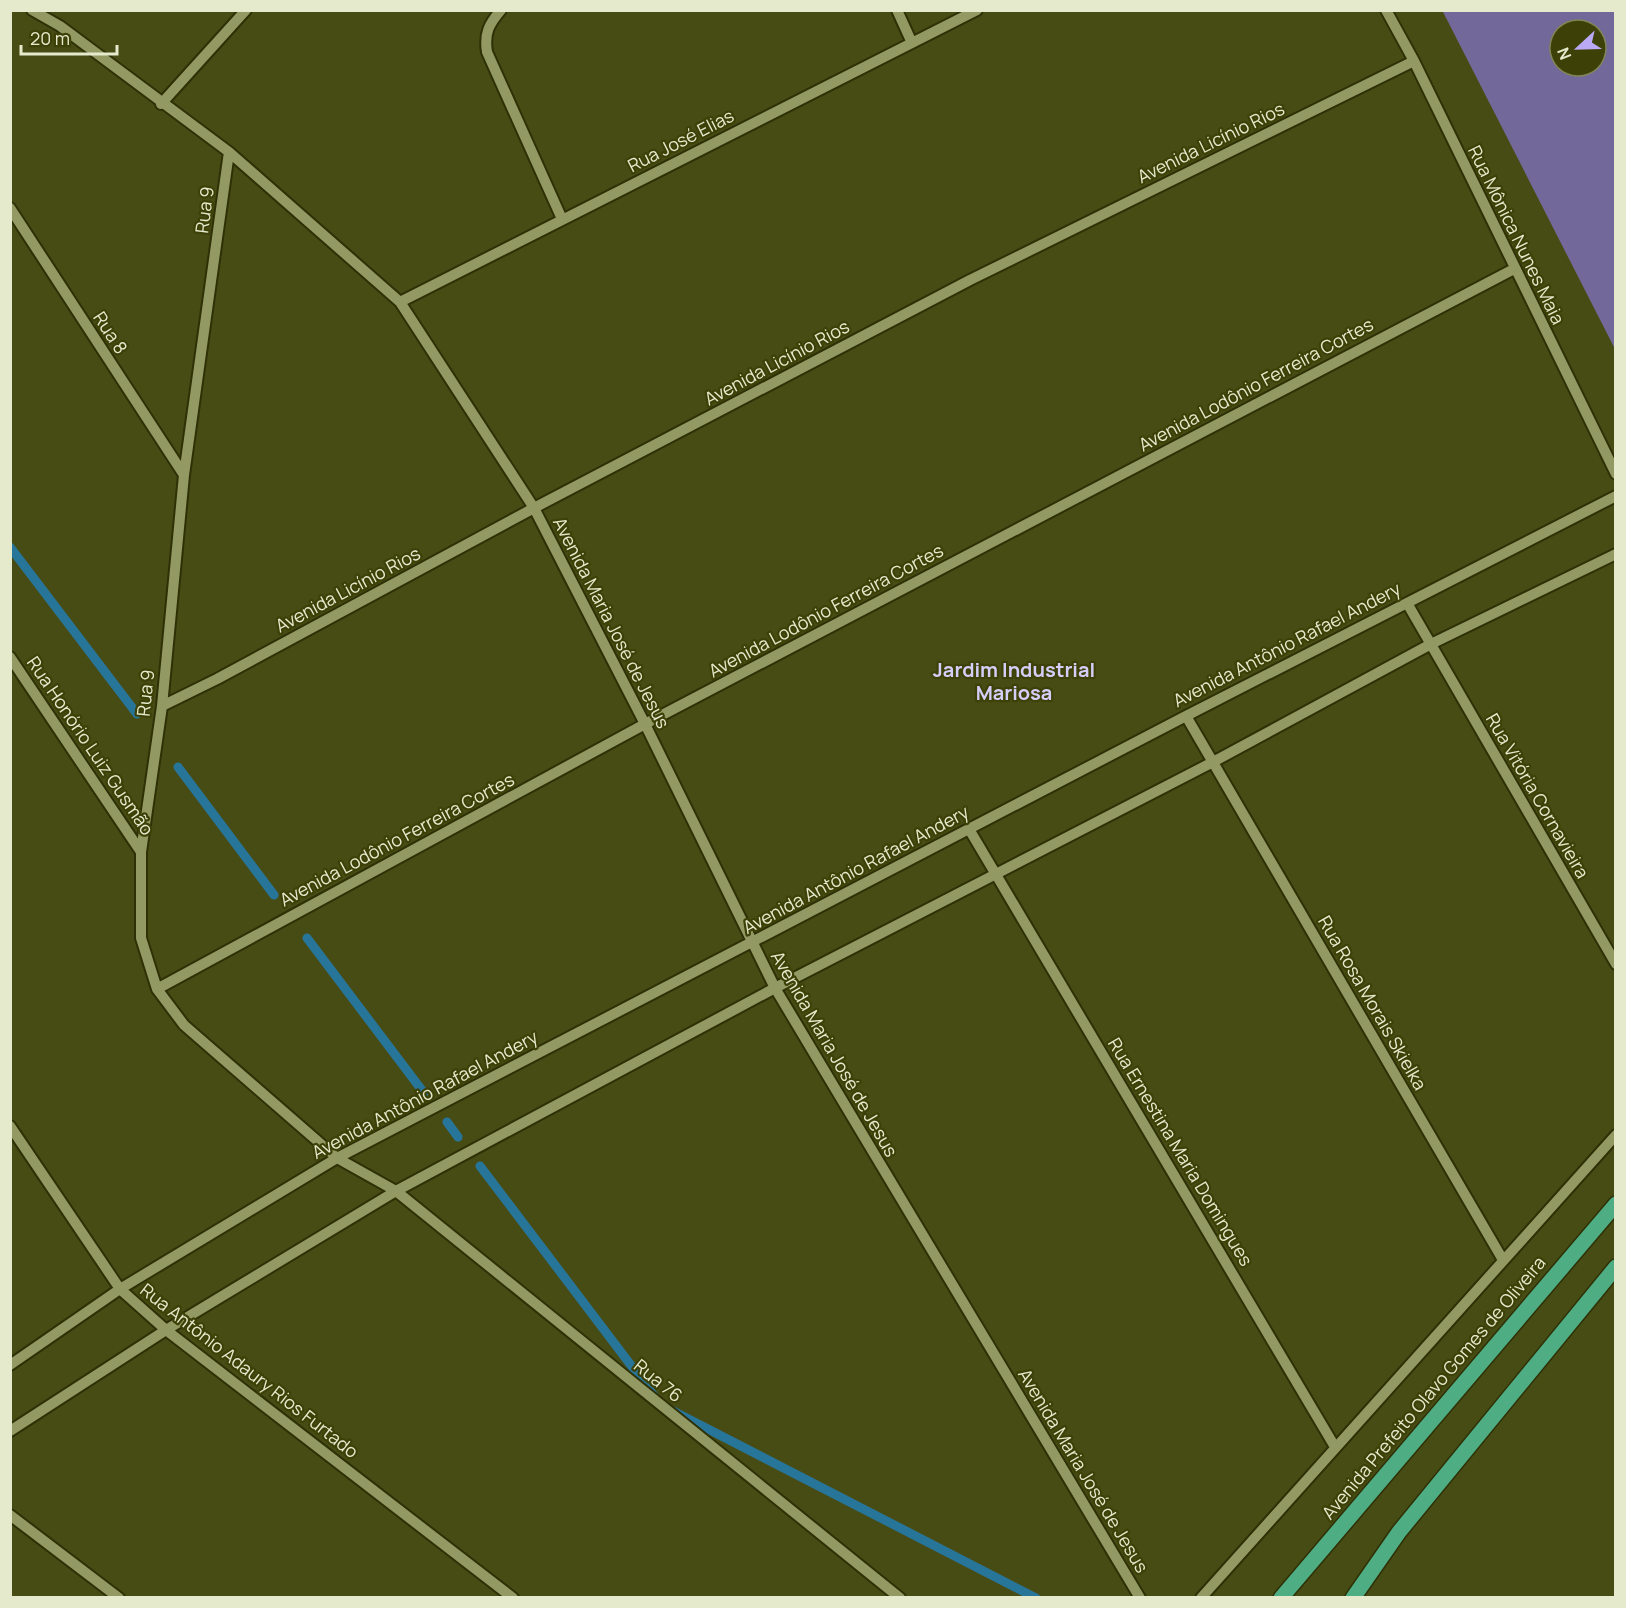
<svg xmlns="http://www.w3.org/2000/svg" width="1626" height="1608" viewBox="0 0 1626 1608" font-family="Manrope,sans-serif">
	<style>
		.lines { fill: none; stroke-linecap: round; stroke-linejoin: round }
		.stream { stroke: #28759a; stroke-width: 9 }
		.building { fill: #726899; fill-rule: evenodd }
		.minor-casing { stroke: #2e3106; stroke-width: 14 }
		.major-casing { stroke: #2e3106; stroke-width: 18 }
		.minor { stroke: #939962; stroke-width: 10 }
		.major { stroke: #4fad84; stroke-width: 15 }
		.labels { text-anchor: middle; stroke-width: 4.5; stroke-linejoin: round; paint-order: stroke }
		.street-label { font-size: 18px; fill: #e6eacd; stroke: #3d4107 }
		.neighbourhood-label { font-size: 20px; font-weight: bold; fill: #d5cef9; stroke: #3d4107 }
	</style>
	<rect width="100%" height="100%" fill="#474c15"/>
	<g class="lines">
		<!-- stream -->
		<path class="stream" d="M 10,547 L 137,714
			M 178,767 L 274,895
			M 307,938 L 424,1093
			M 447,1122 L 458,1137
			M 480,1166 L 655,1397
			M 673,1411 L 1036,1598"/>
	</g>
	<!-- building -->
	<path class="building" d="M 1442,10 L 1616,10 L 1616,351 ZM 1560,30 L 1596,30 L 1596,66 L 1560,66 Z"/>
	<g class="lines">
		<!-- minor casing -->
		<g class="minor-casing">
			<path id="minor" d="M 32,10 L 60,26 L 229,152 L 400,302 L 534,508 L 645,724 L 775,988 L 1140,1598
				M 501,10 C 489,24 484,33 487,52 L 562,219
				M 897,10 L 912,43
				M 1386,10 L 1414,61 L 1616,474
				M 161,104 L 246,10
				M 229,152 L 184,475 L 162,706 L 141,852 L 141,938 L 157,989 L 184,1025 L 337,1158 L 396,1191 L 900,1598
				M 10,208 L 184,475
				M 400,302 L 977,10
				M 1407,603 L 1616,964
				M 10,657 L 141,852
				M 162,706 L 217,679 L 534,508 L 970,280 L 1414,61
				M 1186,716 L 1503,1260
				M 969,829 L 1335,1447
				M 157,989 L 645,724 L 1514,269
				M 10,1126 L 120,1289 L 166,1330 L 513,1598
				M 10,1365 L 120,1289 L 337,1158 L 1186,716 L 1616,496
				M 10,1431 L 166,1330 L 396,1191 L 775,988 L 1213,762 L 1431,644 L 1616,554
				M 10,1515 L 119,1598
				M 1201,1598 L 1616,1135"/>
		</g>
		<!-- major casing -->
		<g class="major-casing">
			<path id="major" d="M 1281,1598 L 1616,1204
				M 1353,1598 L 1399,1532 L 1616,1267"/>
		</g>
		<!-- minor -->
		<use href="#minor" class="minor"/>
		<!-- major -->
		<use href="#major" class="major"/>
	</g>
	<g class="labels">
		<!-- street labels -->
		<g class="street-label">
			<text transform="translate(681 141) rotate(-27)" y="6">Rua José Elias</text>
			<text transform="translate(1211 143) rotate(-26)" y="6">Avenida Licínio Rios</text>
			<text transform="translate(205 210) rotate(-83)" y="6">Rua 9</text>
			<text transform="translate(1516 235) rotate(64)" y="6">Rua Mônica Nunes Maia</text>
			<text transform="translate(110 333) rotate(57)" y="6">Rua 8</text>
			<text transform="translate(777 363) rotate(-28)" y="6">Avenida Licínio Rios</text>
			<text transform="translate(1256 385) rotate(-28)" y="6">Avenida Lodônio Ferreira Cortes</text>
			<text transform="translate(348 590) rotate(-28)" y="6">Avenida Licínio Rios</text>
			<text transform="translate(826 611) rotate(-28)" y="6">Avenida Lodônio Ferreira Cortes</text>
			<text transform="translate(611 623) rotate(63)" y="6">Avenida Maria José de Jesus</text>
			<text transform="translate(1287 645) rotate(-27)" y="6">Avenida Antônio Rafael Andery</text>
			<text transform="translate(146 693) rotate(-84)" y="6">Rua 9</text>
			<text transform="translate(90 746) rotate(56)" y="6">Rua Honório Luiz Gusmão</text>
			<text transform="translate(1537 796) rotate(60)" y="6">Rua Vitória Cornavieira</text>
			<text transform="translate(397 840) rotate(-28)" y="6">Avenida Lodônio Ferreira Cortes</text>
			<text transform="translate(856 870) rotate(-28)" y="6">Avenida Antônio Rafael Andery</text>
			<text transform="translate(1372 1003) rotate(60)" y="6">Rua Rosa Morais Skielka</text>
			<text transform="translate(834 1054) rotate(60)" y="6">Avenida Maria José de Jesus</text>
			<text transform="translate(425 1095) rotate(-28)" y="6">Avenida Antônio Rafael Andery</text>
			<text transform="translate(1180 1152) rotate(59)" y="6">Rua Ernestina Maria Domingues</text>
			<text transform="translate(249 1371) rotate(38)" y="6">Rua Antônio Adaury Rios Furtado</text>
			<text transform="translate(658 1381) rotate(39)" y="6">Rua 76</text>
			<text transform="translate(1434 1388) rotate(-50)" y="6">Avenida Prefeito Olavo Gomes de Oliveira</text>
			<text transform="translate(1083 1471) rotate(59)" y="6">Avenida Maria José de Jesus</text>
		</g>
		<!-- neighbourhood labels -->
		<g class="neighbourhood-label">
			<text x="1014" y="677">Jardim Industrial<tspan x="1014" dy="23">Mariosa</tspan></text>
		</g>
	</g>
	<!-- border -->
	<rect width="1626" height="1608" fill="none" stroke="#e6eacd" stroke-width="24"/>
	<!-- north arrow -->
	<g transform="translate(1578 48) rotate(248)"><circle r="28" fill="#3d4107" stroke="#818556" stroke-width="1.5"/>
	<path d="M0-4.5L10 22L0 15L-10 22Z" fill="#baaaf6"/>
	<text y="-9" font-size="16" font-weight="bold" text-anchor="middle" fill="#e6eacd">N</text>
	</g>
	<!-- scale -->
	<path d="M21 45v9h96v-9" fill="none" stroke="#e6eacd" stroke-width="3"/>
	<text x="30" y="45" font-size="18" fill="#e6eacd" stroke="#3d4107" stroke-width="4.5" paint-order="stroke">20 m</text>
</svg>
